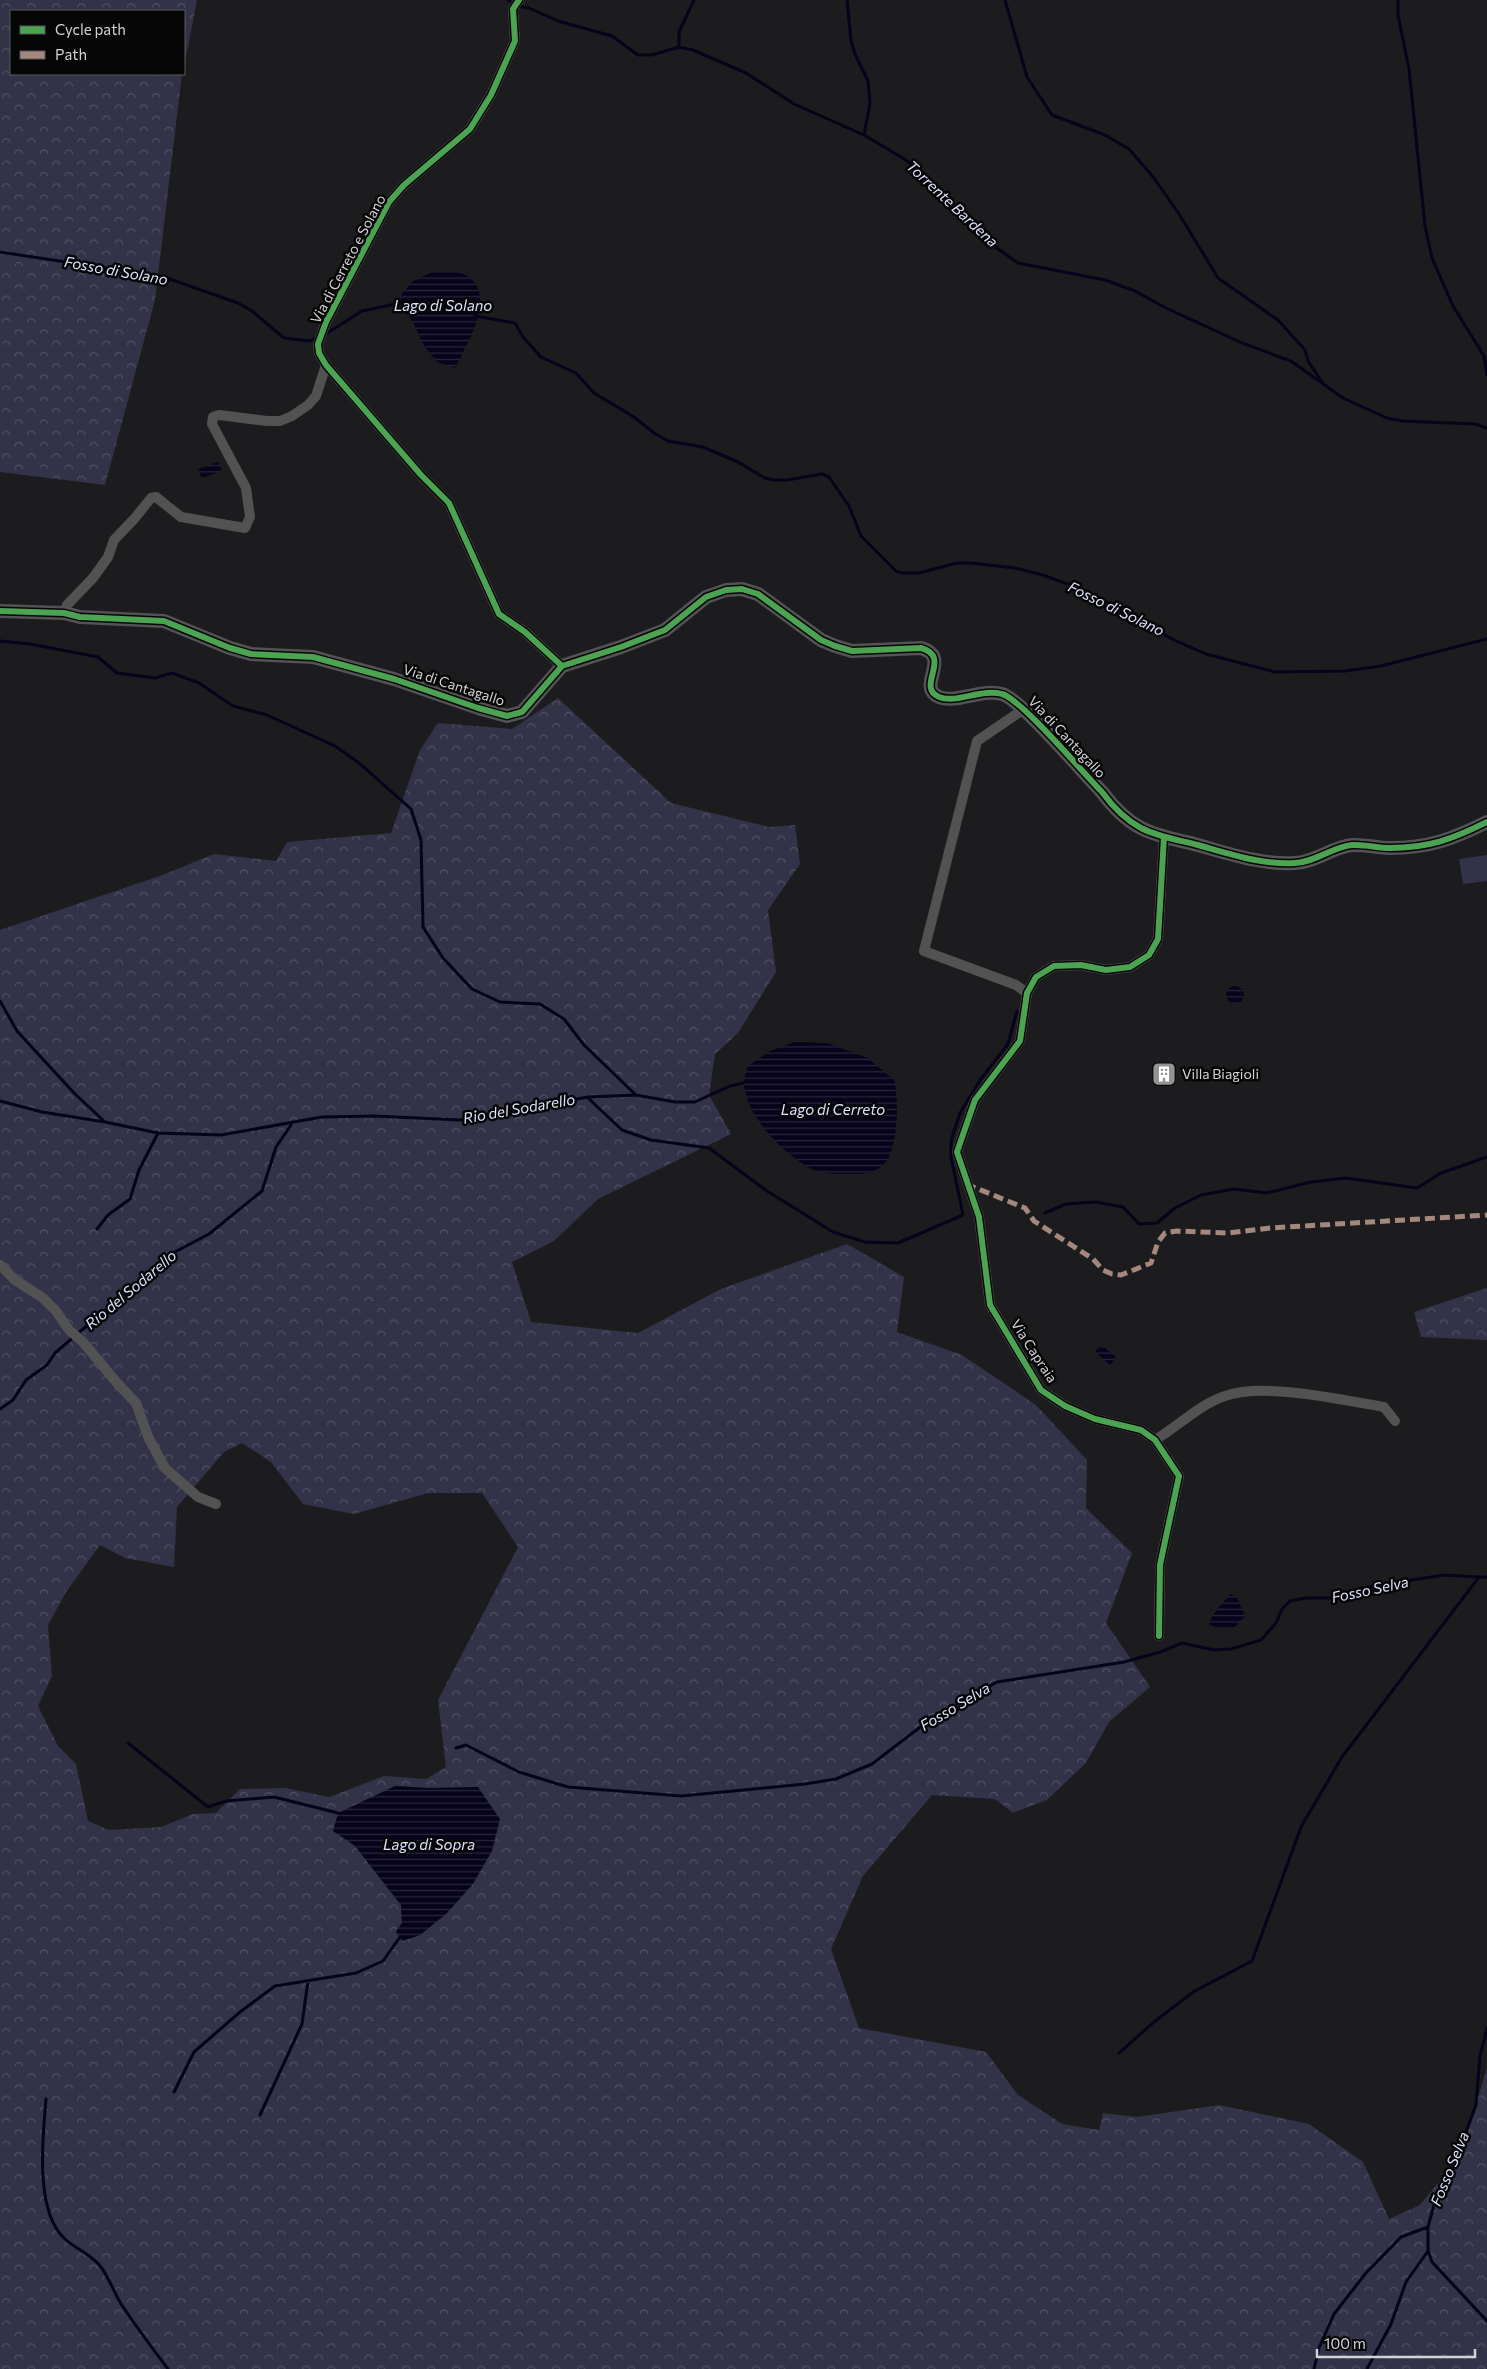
<svg xmlns="http://www.w3.org/2000/svg" width="1487" height="2369" viewBox="0 0 1487 2369" font-family="Commissioner,sans-serif">
	<style>
		.green { fill: #323348 }
		.forest { fill: url(#forest-crowns); fill-rule: evenodd }
		.water { fill: url(#water-rules) }
		.lines { fill: none; stroke-linecap: round; stroke-linejoin: round }
		.stream { stroke: #06031b; stroke-width: 3 }
		.street { stroke: #525253; stroke-width: 10 }
		.secondary { stroke: #535355; stroke-width: 14 }
		.quiet { stroke: #a5887d; stroke-width: 5; stroke-dasharray: 10 5; stroke-linecap: butt }
		.cycleway-casing { stroke: #060607; stroke-width: 9 }
		.cycleway { stroke: #4ca352; stroke-width: 6 }
		.labels { text-anchor: middle; stroke-width: 5; stroke-linejoin: round; paint-order: stroke }
		.street-label { font-size: 14px; fill: #d3d3d6; stroke: #060607 }
		.poi-label { font-size: 14px; fill: #d3d3d6; stroke: #060607; text-anchor: start }
		.water-label { font-size: 15px; font-style: italic; fill: #dfe2fe; stroke: #060607 }
	</style>
	<defs>
		<pattern id="forest-crowns" width="20" height="18" patternUnits="userSpaceOnUse" patternTransform="scale(1.25)"><rect width="20" height="18" fill="#323348"/><path d="M2 6a3 3 0 1 1 6 0M12 15a3 3 0 1 1 6 0" fill="none" stroke="#4f5062"/></pattern>
		<pattern id="water-rules" width="6" height="5" patternUnits="userSpaceOnUse" patternTransform="scale(1.25)"><rect width="6" height="5" fill="#06031b"/><path d="M0 2.5h6" fill="none" stroke="#29273b"/></pattern>
	</defs>
	<rect width="100%" height="100%" fill="#1c1c1e"/>
	<!-- green -->
	<path class="green" d="M 1487,855 L 1487,881 L 1463,884 L 1459,859 Z"/>
	<!-- forest -->
	<path class="forest" d="M 0,0 L 197,0 L 184,67 L 184,11 L 11,11 L 11,74 L 182,74 L 155,300 L 105,485 L 0,472 Z
		M 558,698 L 671,803 L 769,827 L 795,825 L 800,864 L 768,910 L 776,972 L 738,1033 L 715,1054 L 709,1095 L 731,1134 L 598,1199 L 554,1241 L 512,1262 L 531,1322 L 638,1333 L 721,1289 L 847,1244 L 904,1277 L 897,1332 L 962,1355 L 1036,1405 L 1087,1460 L 1086,1508 L 1132,1553 L 1106,1623 L 1150,1687 L 1109,1722 L 1086,1763 L 1047,1800 L 1013,1813 L 995,1799 L 932,1795 L 863,1876 L 831,1949 L 859,2028 L 986,2052 L 1018,2095 L 1062,2124 L 1099,2130 L 1103,2113 L 1137,2117 L 1219,2105 L 1309,2124 L 1363,2162 L 1389,2219 L 1420,2205 L 1461,2155 L 1487,2068 L 1487,2369 L 0,2369 L 0,930 L 160,876 L 214,854 L 276,861 L 287,842 L 391,833 L 420,750 L 438,723 L 512,729 ZM 242,1443 L 271,1462 L 303,1504 L 354,1514 L 428,1493 L 482,1493 L 518,1547 L 438,1700 L 446,1767 L 426,1779 L 384,1776 L 329,1797 L 285,1788 L 240,1789 L 216,1813 L 193,1814 L 161,1827 L 109,1830 L 88,1821 L 76,1764 L 58,1746 L 38,1706 L 52,1676 L 48,1625 L 66,1592 L 100,1545 L 125,1558 L 174,1567 L 177,1507 L 224,1452 ZM 395,1786 L 426,1788 L 447,1913 L 420,1935 L 402,1941 L 396,1932 L 402,1923 L 401,1905 L 355,1846 L 374,1798 Z
		M 1487,1288 L 1487,1340 L 1421,1337 L 1414,1312 Z"/>
	<!-- water -->
	<path class="water" d="M 434,271 C 442,271 453,270 461,273 C 501,289 468,342 455,368 L 437,362 L 424,346 L 413,322 L 402,308 L 401,295 L 412,282 Z
		M 218,462 L 222,471 L 202,478 L 198,469 Z
		M1226 995a9 9 0 1 1 18 0a9 9 0 1 1-18 0Z
		M 795,1042 L 827,1043 L 868,1058 L 895,1081 C 898,1102 899,1146 885,1163 C 875,1174 863,1174 850,1174 C 839,1174 821,1174 812,1169 C 784,1155 747,1117 744,1085 C 743,1079 746,1072 748,1066 L 770,1051 Z
		M 1101,1345 L 1116,1357 L 1110,1365 L 1095,1352 Z
		M 1230,1594 L 1236,1596 L 1245,1616 L 1235,1627 L 1221,1628 L 1209,1625 C 1212,1612 1222,1605 1230,1594 Z
		M 395,1786 L 426,1788 L 478,1787 L 500,1819 L 492,1851 L 473,1884 L 447,1913 L 420,1935 L 402,1941 L 396,1931 L 402,1923 L 401,1905 L 355,1846 L 333,1831 L 338,1813 Z"/>
	<g class="lines">
		<!-- stream -->
		<path class="stream" d="M 508,0 L 517,6 L 529,8 L 558,21 L 612,36 L 638,55 L 652,55 L 679,47 L 693,50 L 746,73 L 794,104 L 864,135 L 906,160 L 935,184 L 984,239 L 1018,263 L 1105,280 L 1135,291 L 1166,308 L 1242,343 L 1291,361 L 1343,398 L 1387,418 L 1402,421 L 1475,424 L 1487,428
			M 847,0 L 851,40 L 855,54 L 868,81 L 870,103 L 864,135
			M 1005,0 L 1027,77 L 1052,115 L 1105,135 L 1129,149 L 1154,178 L 1179,214 L 1218,278 L 1278,320 L 1305,350 L 1308,361 L 1324,385
			M 1398,0 L 1398,15 L 1409,69 L 1425,226 L 1432,258 L 1453,306 L 1484,356 L 1487,375
			M 679,47 L 679,32 L 694,0
			M 0,252 L 164,277 L 238,303 L 252,311 L 284,338 L 310,341 L 318,337
			M 475,316 L 515,323 L 523,337 L 541,357 L 576,373 L 594,393 L 634,417 L 654,433 L 668,441 L 703,447 L 738,462 L 765,478 L 773,480 L 787,480 L 822,474 L 829,477 L 849,506 L 861,536 L 896,571 L 902,573 L 919,573 L 957,563 L 971,563 L 1015,568 L 1043,575 L 1089,592 L 1174,640 L 1206,654 L 1275,672 L 1345,671 L 1381,666 L 1487,639
			M 324,335 L 362,311 L 405,302
			M 0,641 L 30,644 L 98,657 L 117,673 L 155,678 L 172,673 L 199,683 L 233,706 L 267,715 L 335,746 L 359,763 L 411,809 L 421,840 L 423,927 L 443,958 L 472,989 L 500,1002 L 540,1004 L 564,1019 L 584,1045 L 636,1095
			M 0,1001 L 17,1031 L 74,1093 L 105,1122
			M 588,1098 L 622,1130 L 651,1140 L 709,1148 L 767,1191 L 833,1232 L 865,1242 L 898,1243 L 963,1215 L 951,1157 L 951,1141 L 960,1113 L 981,1079 L 1008,1044 L 1017,1011
			M 0,1101 L 42,1112 L 105,1122 L 158,1133 L 221,1135 L 322,1117 L 374,1116 L 460,1120 L 588,1097 L 636,1095 L 675,1102 L 695,1102 L 730,1086 L 743,1083
			M 1045,1213 L 1066,1204 L 1096,1202 L 1123,1207 L 1139,1224 L 1157,1223 L 1175,1208 L 1201,1195 L 1234,1189 L 1267,1193 L 1311,1182 L 1346,1178 L 1417,1188 L 1441,1173 L 1487,1157
			M 97,1229 L 108,1215 L 130,1199 L 139,1170 L 158,1133
			M 0,1409 L 13,1400 L 26,1380 L 47,1365 L 55,1353 L 171,1254 L 209,1234 L 262,1191 L 276,1147 L 291,1125
			M 128,1743 L 208,1807 L 226,1801 L 274,1797 L 338,1813
			M 456,1748 L 466,1745 L 519,1772 L 568,1787 L 681,1796 L 805,1784 L 836,1779 L 872,1764 L 932,1718 L 997,1682 L 1124,1662 L 1160,1652 L 1182,1643 L 1214,1650 L 1231,1649 L 1261,1640 L 1276,1623 L 1282,1609 L 1290,1601 L 1306,1598 L 1342,1598 L 1362,1588 L 1444,1575 L 1479,1577
			M 1487,2028 L 1480,2056 L 1476,2105 L 1453,2167 L 1435,2201 L 1428,2227 L 1428,2251 L 1432,2262 L 1487,2321
			M 1119,2053 L 1154,2022 L 1193,1992 L 1252,1961 L 1301,1827 L 1342,1757 L 1479,1577 L 1487,1577
			M 174,2092 L 194,2052 L 240,2012 L 275,1986 L 356,1973 L 383,1961 L 400,1937
			M 46,2099 C 43,2136 34,2211 65,2239 C 77,2250 91,2254 101,2267 C 109,2278 114,2292 121,2304 C 136,2326 152,2348 168,2369
			M 260,2115 L 302,2024 L 308,1981
			M 1314,2369 L 1319,2348 L 1334,2314 L 1366,2273 L 1401,2237 L 1428,2227
			M 1367,2369 L 1391,2324 L 1406,2282 L 1428,2251"/>
		<!-- street -->
		<path class="street" d="M 519,0 L 513,9 L 515,41 L 491,95 L 470,129 L 404,185 L 389,202 L 326,322 L 318,344 L 319,353 L 326,365 L 421,475 L 449,503 L 499,614 L 525,632 L 562,666
			M 64,613 L 67,605 L 93,578 L 108,557 L 114,540 L 135,518 L 151,498 L 156,497 L 181,517 L 245,528 L 250,517 L 246,488 L 212,424 L 213,417 L 219,415 L 267,421 L 280,421 L 292,416 L 308,405 L 316,396 L 326,365
			M 1024,709 L 977,741 L 924,951 L 1016,985 L 1027,993
			M 0,1265 L 15,1280 L 43,1298 L 56,1311 L 69,1330 L 83,1342 L 117,1383 L 136,1403 L 149,1439 L 165,1468 L 198,1497 L 216,1504
			M 1155,1440 C 1179,1426 1198,1405 1225,1396 C 1265,1382 1342,1400 1384,1407 L 1395,1421
			M 1159,1636 L 1160,1565 L 1179,1476 L 1155,1440 L 1141,1430 L 1095,1419 L 1065,1406 L 1041,1390 L 990,1305 L 979,1217 L 957,1152 L 975,1100 L 1020,1041 L 1027,993 L 1036,977 L 1054,966 L 1081,965 L 1106,970 L 1130,967 L 1149,955 L 1158,939 L 1164,837"/>
		<!-- secondary -->
		<path class="secondary" d="M 0,611 L 64,613 L 80,617 L 164,621 L 230,648 L 251,654 L 313,657 L 394,679 L 478,708 L 507,716 L 522,712 L 562,666 L 621,647 L 665,630 L 706,597 L 726,590 L 742,589 L 758,594 L 821,640 L 835,646 L 852,651 L 921,648 C 953,657 915,687 939,697 C 956,704 982,688 1002,694 C 1021,699 1084,774 1102,792 C 1113,807 1124,819 1141,828 C 1158,837 1179,840 1198,845 C 1230,854 1262,865 1295,863 C 1316,862 1332,847 1352,845 C 1365,844 1377,848 1390,848 C 1429,848 1453,839 1487,822"/>
		<!-- quiet -->
		<path class="quiet" d="M 966,1184 L 1025,1208 L 1034,1221 L 1093,1259 L 1103,1270 L 1112,1274 L 1121,1275 L 1151,1263 L 1158,1242 L 1165,1233 L 1177,1231 L 1228,1233 L 1270,1228 L 1487,1215"/>
		<!-- cycleway casing -->
		<g class="cycleway-casing">
			<path id="cycleway" d="M 519,0 L 513,9 L 515,41 L 491,95 L 470,129 L 404,185 L 389,202 L 326,322 L 318,344 L 319,353 L 326,365 L 421,475 L 449,503 L 499,614 L 525,632 L 562,666
				M 0,611 L 64,613 L 80,617 L 164,621 L 230,648 L 251,654 L 313,657 L 394,679 L 478,708 L 507,716 L 522,712 L 562,666 L 621,647 L 665,630 L 706,597 L 726,590 L 742,589 L 758,594 L 821,640 L 835,646 L 852,651 L 921,648 C 953,657 915,687 939,697 C 956,704 982,688 1002,694 C 1021,699 1084,774 1102,792 C 1113,807 1124,819 1141,828 C 1158,837 1179,840 1198,845 C 1230,854 1262,865 1295,863 C 1316,862 1332,847 1352,845 C 1365,844 1377,848 1390,848 C 1429,848 1453,839 1487,822
				M 1159,1636 L 1160,1565 L 1179,1476 L 1155,1440 L 1141,1430 L 1095,1419 L 1065,1406 L 1041,1390 L 990,1305 L 979,1217 L 957,1152 L 975,1100 L 1020,1041 L 1027,993 L 1036,977 L 1054,966 L 1081,965 L 1106,970 L 1130,967 L 1149,955 L 1158,939 L 1164,837"/>
		</g>
		<!-- cycleway -->
		<use href="#cycleway" class="cycleway"/>
	</g>
	<!-- icons -->
	<defs>
		<g id="building-square" transform="scale(1.25)"><rect x="-9" y="-9" width="18" height="18" rx="4" fill="#939396" stroke="#060607"/><path d="M-4-6H4V6H1V3H-1V6H-4ZM-2.5-4.3h1.7v1.8h-1.7ZM.8-4.3h1.7v1.8H.8ZM-2.5-1h1.7V.8h-1.7ZM.8-1h1.7V.8H.8Z" fill="#fff"/></g>
	</defs>
	<g fill-rule="evenodd">
		<use href="#building-square" x="1164" y="1074"/>
	</g>
	<g class="labels">
		<!-- street labels -->
		<g class="street-label">
			<text transform="translate(348 259) rotate(-62)" y="5">Via di Cerreto e Solano</text>
			<text transform="translate(454 685) rotate(18)" y="5">Via di Cantagallo</text>
			<text transform="translate(1067 737) rotate(47)" y="5">Via di Cantagallo</text>
			<text transform="translate(1034 1351) rotate(57)" y="5">Via Capraia</text>
		</g>
		<!-- poi labels -->
		<g class="poi-label">
			<text x="1182" y="1079">Villa Biagioli</text>
		</g>
		<!-- water labels -->
		<g class="water-label">
			<text transform="translate(952 204) rotate(43)" y="5">Torrente Bardena</text>
			<text transform="translate(116 271) rotate(10)" y="5">Fosso di Solano</text>
			<text x="443" y="311">Lago di Solano</text>
			<text transform="translate(1116 609) rotate(26)" y="5">Fosso di Solano</text>
			<text transform="translate(519 1109) rotate(-10)" y="5">Rio del Sodarello</text>
			<text x="833" y="1115">Lago di Cerreto</text>
			<text transform="translate(131 1290) rotate(-40)" y="5">Rio del Sodarello</text>
			<text transform="translate(1370 1590) rotate(-12)" y="5">Fosso Selva</text>
			<text transform="translate(955 1707) rotate(-31)" y="5">Fosso Selva</text>
			<text x="429" y="1850">Lago di Sopra</text>
			<text transform="translate(1450 2169) rotate(-68)" y="5">Fosso Selva</text>
		</g>
	</g>
	<!-- legend -->
	<rect x="10" y="10" width="175" height="65" fill="#060607" stroke="#58585a"/>
	<rect x="20" y="26" width="25" height="8" fill="#4ca352" stroke="#58585a"/>
	<text x="55" y="35" font-size="15" fill="#d3d3d6">Cycle path</text>
	<rect x="20" y="51" width="25" height="8" fill="#a5887d" stroke="#58585a"/>
	<text x="55" y="60" font-size="15" fill="#d3d3d6">Path</text>
	<!-- scale -->
	<path d="M1317 2349v8h158v-8" fill="none" stroke="#d3d3d6" stroke-width="2.5"/>
	<text x="1324" y="2349" font-size="15" fill="#d3d3d6" stroke="#060607" stroke-width="4" paint-order="stroke">100 m</text>
</svg>
